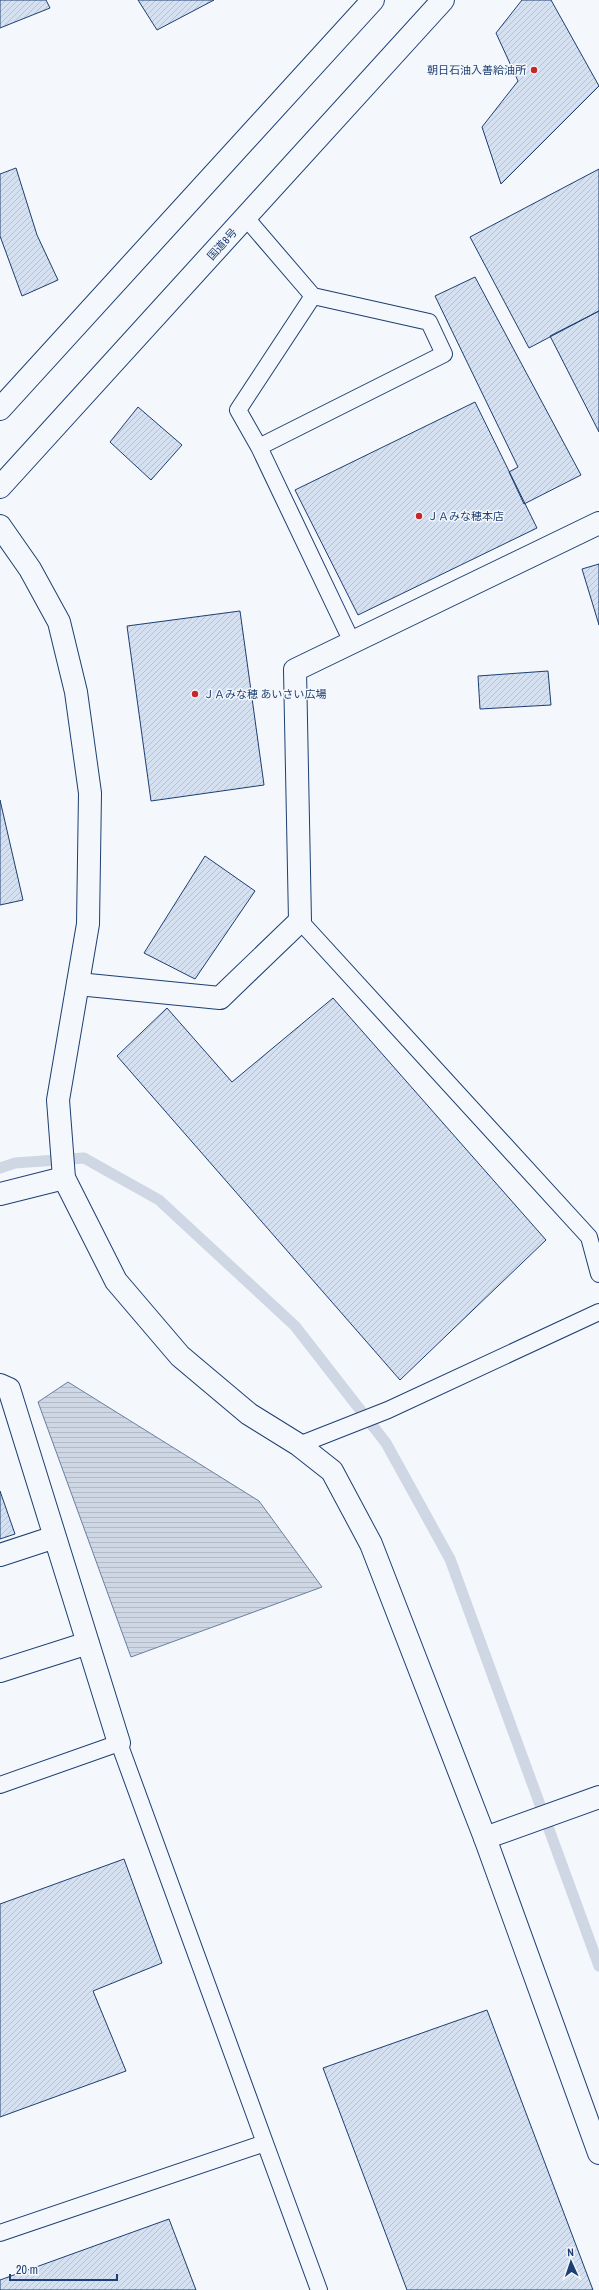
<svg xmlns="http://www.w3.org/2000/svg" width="599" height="2290" viewBox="0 0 599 2290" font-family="'Archivo Narrow','Noto Sans JP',sans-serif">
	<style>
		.water { fill: url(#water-rules); stroke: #687fa3 }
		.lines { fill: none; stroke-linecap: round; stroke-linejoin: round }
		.stream { stroke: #cfd7e4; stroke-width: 11 }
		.building { fill: url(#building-hatch); stroke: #1d3f73 }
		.lane-casing { stroke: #1d3f73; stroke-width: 18 }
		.street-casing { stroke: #1d3f73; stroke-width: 24 }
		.secondary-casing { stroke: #1d3f73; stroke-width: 24 }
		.highway-casing { stroke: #1d3f73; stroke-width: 24 }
		.lane { stroke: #f4f7fb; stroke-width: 16 }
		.street { stroke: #f4f7fb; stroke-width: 22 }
		.secondary { stroke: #f4f7fb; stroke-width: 22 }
		.highway { stroke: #f4f7fb; stroke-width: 22 }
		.poi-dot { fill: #c62828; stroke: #f4f7fb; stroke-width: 1.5 }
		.labels { text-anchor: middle; stroke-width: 3; stroke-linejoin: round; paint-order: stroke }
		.poi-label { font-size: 11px; fill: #1d3f73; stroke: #f4f7fb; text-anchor: start }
		.street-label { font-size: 11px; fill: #1d3f73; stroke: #f4f7fb }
	</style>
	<defs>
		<pattern id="water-rules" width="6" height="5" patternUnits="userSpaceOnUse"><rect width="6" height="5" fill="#cfd7e4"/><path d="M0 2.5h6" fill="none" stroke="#b1bac7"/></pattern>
		<pattern id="building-hatch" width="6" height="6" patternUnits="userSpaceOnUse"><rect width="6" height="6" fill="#d5e0f0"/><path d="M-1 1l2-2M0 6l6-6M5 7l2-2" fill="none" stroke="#b6c1d1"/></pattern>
	</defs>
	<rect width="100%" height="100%" fill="#f4f7fb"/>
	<!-- water -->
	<path class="water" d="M 68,1382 L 259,1501 L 322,1587 L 131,1657 L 38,1402 Z"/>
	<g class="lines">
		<!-- stream -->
		<path class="stream" d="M 0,1168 L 15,1163 L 84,1158 L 159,1200 L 295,1326 L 386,1443 L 450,1559 L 599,1966"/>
	</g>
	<!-- building -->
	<path class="building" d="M 0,0 L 46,0 L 50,8 L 0,28 Z
		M 138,0 L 214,0 L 157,30 Z
		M 522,0 L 551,0 L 599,86 L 501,184 L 482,127 L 518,81 L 496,33 Z
		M 16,168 L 37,235 L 58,280 L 22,296 L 0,236 L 0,174 Z
		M 599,169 L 599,311 L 529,348 L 470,237 Z
		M 475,277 L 581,475 L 524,504 L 509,472 L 518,467 L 435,296 Z
		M 599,311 L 599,432 L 550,336 Z
		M 475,402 L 537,528 L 358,615 L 295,490 Z
		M 138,407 L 182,445 L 151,480 L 110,442 Z
		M 599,564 L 599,625 L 582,569 Z
		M 240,611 L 264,785 L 151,801 L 127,626 Z
		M 548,671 L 551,705 L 480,709 L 478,676 Z
		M 0,800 L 23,900 L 0,905 Z
		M 205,856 L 255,891 L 195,979 L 144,953 Z
		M 333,998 L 546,1240 L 400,1380 L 117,1056 L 167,1008 L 232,1082 Z
		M 0,1491 L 15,1534 L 0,1539 Z
		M 124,1859 L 162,1963 L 93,1991 L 126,2071 L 0,2117 L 0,1904 Z
		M 487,2010 L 593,2290 L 407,2290 L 323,2068 Z
		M 169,2219 L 196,2290 L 0,2290 L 0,2280 Z"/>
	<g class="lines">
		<!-- lane casing -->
		<g class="lane-casing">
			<path id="lane" d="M 246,218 L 313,296 L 238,410 L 259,447 L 444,354 L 429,322 L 313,296
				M 259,447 L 352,642
				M 300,921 L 589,1237 L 599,1274
				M 299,1445 L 388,1410 L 599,1312
				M 0,1785 L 119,1743 L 265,2143 L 0,2233
				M 265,2143 L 319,2290"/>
		</g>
		<!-- street casing -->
		<g class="street-casing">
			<path id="street" d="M 78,984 L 220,998 L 300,921 L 295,670 L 599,523
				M 0,1194 L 64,1178
				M 0,1385 L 9,1389 L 119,1743
				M 0,1555 L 55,1537
				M 0,1671 L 88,1643
				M 485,1838 L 599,1797"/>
		</g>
		<!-- secondary casing -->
		<g class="secondary-casing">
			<path id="secondary" d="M 0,526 L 30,569 L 59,622 L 76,692 L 90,793 L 88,924 L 58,1100 L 64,1178 L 116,1281 L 180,1356 L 249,1414 L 299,1445 L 332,1471 L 371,1544 L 485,1838 L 599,2153"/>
		</g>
		<!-- highway casing -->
		<g class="highway-casing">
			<path id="highway" d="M 0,409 L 373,0
				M 0,487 L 443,0"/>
		</g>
		<!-- lane -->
		<use href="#lane" class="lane"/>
		<!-- street -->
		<use href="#street" class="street"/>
		<!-- secondary -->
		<use href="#secondary" class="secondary"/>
		<!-- highway -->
		<use href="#highway" class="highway"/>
	</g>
	<!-- markers -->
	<g class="poi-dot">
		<circle cx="534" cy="70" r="4"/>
		<circle cx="419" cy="516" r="4"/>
		<circle cx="195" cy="694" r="4"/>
	</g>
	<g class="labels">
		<!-- poi labels -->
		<g class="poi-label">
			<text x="526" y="74" text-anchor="end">朝日石油入善給油所</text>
			<text x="427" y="520">ＪＡみな穂本店</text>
			<text x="203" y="698">ＪＡみな穂 あいさい広場</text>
		</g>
		<!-- street labels -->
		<g class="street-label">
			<text transform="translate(222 244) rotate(-48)" y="4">国道8号</text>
		</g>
	</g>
	<!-- north arrow -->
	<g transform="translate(571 2262) rotate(357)" stroke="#f4f7fb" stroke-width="3" paint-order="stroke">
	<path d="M0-3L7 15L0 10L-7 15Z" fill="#1d3f73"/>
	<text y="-6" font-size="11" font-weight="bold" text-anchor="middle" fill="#1d3f73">N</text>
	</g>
	<!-- scale -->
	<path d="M10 2274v6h107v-6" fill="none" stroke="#1d3f73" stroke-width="2"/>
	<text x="16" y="2274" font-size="12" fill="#1d3f73" stroke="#f4f7fb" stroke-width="3" paint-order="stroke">20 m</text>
</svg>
